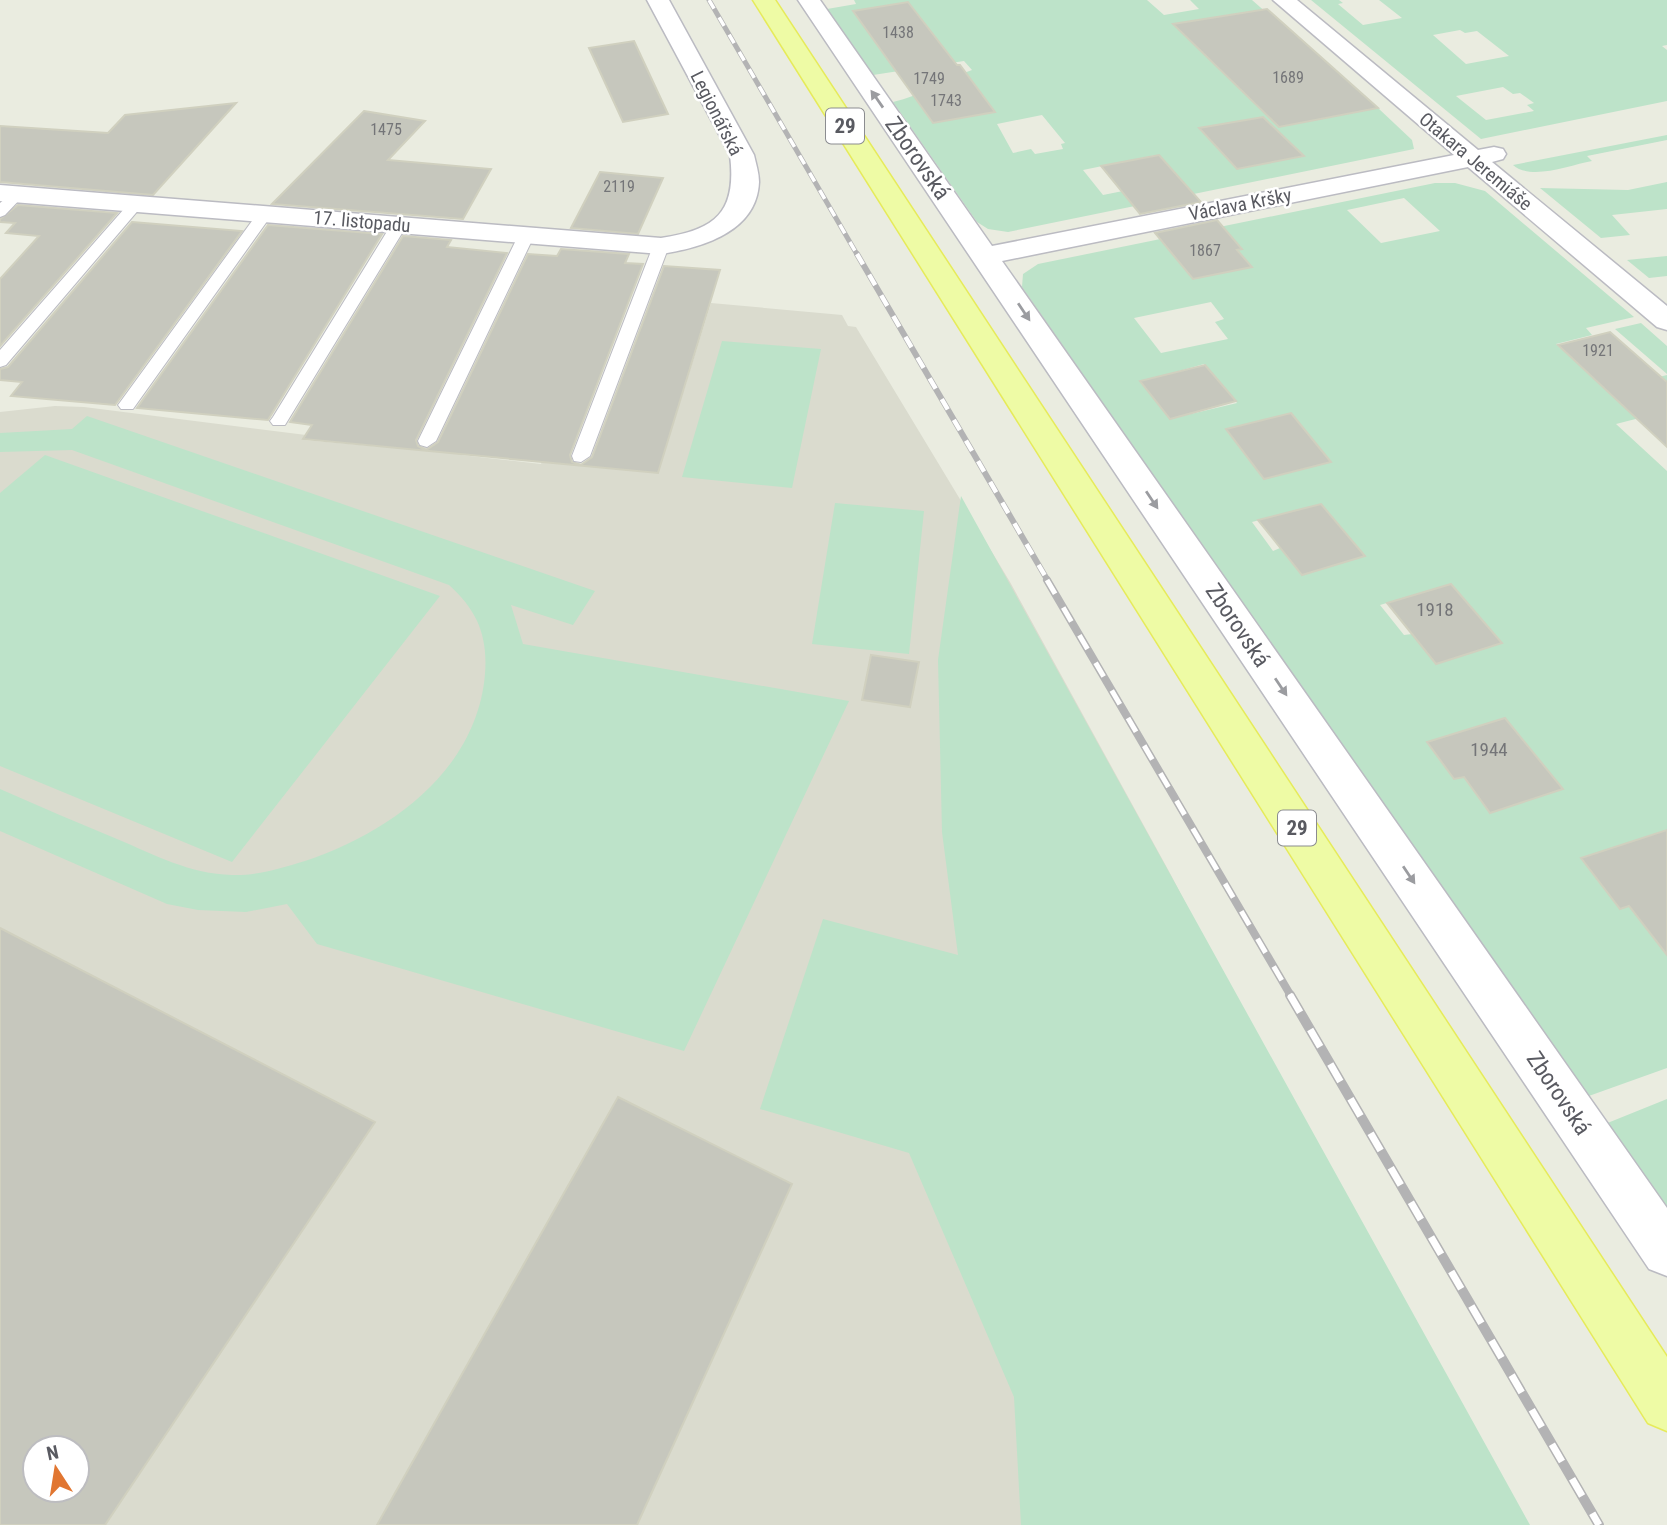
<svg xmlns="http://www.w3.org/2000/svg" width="1667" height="1525" viewBox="0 0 1667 1525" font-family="'Roboto Condensed',sans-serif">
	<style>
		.education { fill: #dadbce; fill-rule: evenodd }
		.green { fill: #bde3c9; fill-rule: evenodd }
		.building { fill: #c6c7bd; stroke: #d0d0bf; stroke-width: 2; fill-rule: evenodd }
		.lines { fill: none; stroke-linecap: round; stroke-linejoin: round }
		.lane-casing { stroke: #bbbbc2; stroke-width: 2 }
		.street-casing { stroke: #bbbbc2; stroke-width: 3 }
		.primary-casing { stroke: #e6eb5a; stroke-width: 3 }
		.lane { fill: #fff; fill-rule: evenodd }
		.street { fill: #fff; fill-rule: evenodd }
		.primary { fill: #eefba5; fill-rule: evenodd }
		.rail-far3-casing { stroke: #b3b3b4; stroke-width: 5 }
		.rail-far2-casing { stroke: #b3b3b4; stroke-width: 6 }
		.rail-far1-casing { stroke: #b3b3b4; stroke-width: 8 }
		.rail-casing { stroke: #b3b3b4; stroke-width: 10 }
		.rail-far3 { stroke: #fff; stroke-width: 3.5; stroke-dasharray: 10; stroke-linecap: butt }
		.rail-far2 { stroke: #fff; stroke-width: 4.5; stroke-dasharray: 12; stroke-linecap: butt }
		.rail-far1 { stroke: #fff; stroke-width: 5; stroke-dasharray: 16; stroke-linecap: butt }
		.rail { stroke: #fff; stroke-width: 7; stroke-dasharray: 20; stroke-linecap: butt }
		.oneway { fill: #9b9ca0 }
		.labels { text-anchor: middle; stroke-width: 5; stroke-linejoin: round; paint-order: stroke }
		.far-number-label { font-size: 16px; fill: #747578 }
		.far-street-label { font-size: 19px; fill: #595a61; stroke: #fff }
		.number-label { font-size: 19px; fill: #747578 }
		.shield { fill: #fff; stroke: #8b8c90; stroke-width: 2 }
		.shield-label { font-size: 21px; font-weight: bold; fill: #595a61 }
		.street-label { font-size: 23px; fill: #595a61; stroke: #fff }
	</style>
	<rect width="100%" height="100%" fill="#eaece0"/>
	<!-- education -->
	<path class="education" d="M 711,303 L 842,315 L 848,326 L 856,327 L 1010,582 L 1171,875 L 1507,1525 L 0,1525 L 0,412 L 55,406 L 84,407 L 306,435 L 304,440 L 382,447 L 384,443 L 462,451 L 461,455 L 541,464 L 543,459 L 658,473 ZM 35,1448 L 77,1448 L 77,1490 L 35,1490 Z"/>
	<!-- green -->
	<path class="green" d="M 854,0 L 1147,0 L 1164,15 L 1199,9 L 1190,0 L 1252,0 L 1353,88 L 1346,114 L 1378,108 L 1412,140 L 1414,149 L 1008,232 L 988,229 L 977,222 L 893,102 C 921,96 945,79 972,70 L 964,61 L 873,75 L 827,9 L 856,4 ZM 908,2 L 938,41 L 882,51 L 853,11 ZM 1042,115 L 1065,143 L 1061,144 L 1063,149 L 1035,154 L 1031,149 L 1013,153 L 997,124 ZM 1156,155 L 1171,171 L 1168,182 L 1103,195 L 1083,170 Z
		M 1311,0 L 1339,0 L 1343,3 L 1338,4 L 1363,25 L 1402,18 L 1379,0 L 1667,0 L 1667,45 L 1662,46 L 1667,50 L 1667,101 L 1481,139 ZM 1460,30 L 1465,33 L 1477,31 L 1509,56 L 1466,64 L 1433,35 ZM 1503,87 L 1513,94 L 1520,93 L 1534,103 L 1527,105 L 1534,111 L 1486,120 L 1456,96 Z
		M 1667,135 L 1667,140 L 1587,156 L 1592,161 C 1570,165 1531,181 1513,165 Z
		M 1667,182 L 1667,209 L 1612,215 L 1630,235 L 1601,238 L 1540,188 L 1628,190 Z
		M 1435,183 L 1455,183 L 1485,191 L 1634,317 L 1586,328 L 1592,335 L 1556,344 L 1607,390 L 1667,375 L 1667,411 L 1616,424 L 1667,471 L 1667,835 L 1663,831 L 1581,858 L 1620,908 L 1629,906 L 1655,940 L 1667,936 L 1667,1068 L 1586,1097 L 1022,287 L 1023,274 L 1038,264 ZM 1404,198 L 1440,231 L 1381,243 L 1347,210 ZM 1236,242 L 1242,248 L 1237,250 L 1251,267 L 1193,279 L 1167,248 ZM 1211,302 L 1224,319 L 1215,322 L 1228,339 L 1161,353 L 1134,318 ZM 1204,364 L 1237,403 L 1170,419 L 1140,382 ZM 1291,413 L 1331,462 L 1271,477 L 1243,425 ZM 1321,504 L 1364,556 L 1302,575 L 1280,548 L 1273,551 L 1252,522 ZM 1451,584 L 1502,643 L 1436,664 L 1412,634 L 1404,635 L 1380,605 ZM 1505,718 L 1562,789 L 1490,812 L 1464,777 L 1454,779 L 1427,742 Z
		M 1667,256 L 1667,276 L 1649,278 L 1627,260 Z
		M 1641,323 L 1667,346 L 1667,374 L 1615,329 Z
		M 722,341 L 821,349 L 792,488 L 682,477 Z
		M 87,416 L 595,591 L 573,625 L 511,605 L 523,644 L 849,701 L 684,1051 L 317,944 L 287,904 L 246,912 L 198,910 L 167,904 L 0,831 L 0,789 C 39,806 78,823 117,839 C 155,855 190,874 232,875 C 256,876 282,868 305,861 C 389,833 477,771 485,674 C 488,636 477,610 449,585 L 72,450 L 0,452 L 0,433 L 72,429 Z
		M 45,455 L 440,596 L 232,862 L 0,766 L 0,493 Z
		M 961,496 L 1530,1525 L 1021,1525 L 1014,1397 L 909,1153 L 760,1109 L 823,919 L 958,955 L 942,832 L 938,660 Z
		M 835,503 L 924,511 L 909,654 L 812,644 Z
		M 1667,1099 L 1667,1213 L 1605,1124 Z"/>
	<!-- building -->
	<path class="building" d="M 908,2 L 957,65 L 960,65 L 995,112 L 933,123 L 853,11 Z
		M 1267,9 L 1378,108 L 1279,127 L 1173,24 Z
		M 634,41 L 668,114 L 623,122 L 589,48 Z
		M 236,103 L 153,195 L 0,182 L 0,126 L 108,133 L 125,115 Z
		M 364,111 L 425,121 L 388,160 L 491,169 L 463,219 L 272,204 Z
		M 1263,117 L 1304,156 L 1237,169 L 1199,128 Z
		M 1159,155 L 1201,202 L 1140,214 L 1101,166 Z
		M 600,172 L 663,178 L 638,234 L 571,228 Z
		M 18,205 L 117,213 L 0,346 L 0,279 L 39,236 L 6,233 L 15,223 L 0,222 L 0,219 Z
		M 1217,220 L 1242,249 L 1237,250 L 1252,267 L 1193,279 L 1155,233 Z
		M 132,222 L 242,231 L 115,405 L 11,396 L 22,382 L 0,380 L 0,369 L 8,367 Z
		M 268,225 L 382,234 L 268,420 L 137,408 Z
		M 403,236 L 451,240 L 447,247 L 507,253 L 416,440 L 418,446 L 426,450 L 438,442 L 528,254 L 557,256 L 561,249 L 629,254 L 625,263 L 643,264 L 570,455 L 572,462 L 581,465 L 592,457 L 664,266 L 720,270 L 658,473 L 303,439 L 312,425 L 290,422 Z
		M 1610,332 L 1667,382 L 1667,447 L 1558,345 Z
		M 1205,365 L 1236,401 L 1170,419 L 1140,381 Z
		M 1291,413 L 1331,462 L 1264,479 L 1226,429 Z
		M 1321,504 L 1365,556 L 1302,575 L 1258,520 Z
		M 1451,584 L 1502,643 L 1436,664 L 1387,603 Z
		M 871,655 L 919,662 L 910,707 L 862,700 Z
		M 1505,718 L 1563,789 L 1490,813 L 1464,777 L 1454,779 L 1427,742 Z
		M 1667,830 L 1667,955 L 1629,906 L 1620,909 L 1581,858 Z
		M 0,928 L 375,1122 L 105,1525 L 0,1525 ZM 35,1448 L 77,1448 L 77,1490 L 35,1490 Z
		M 618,1097 L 792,1184 L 637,1525 L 377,1525 Z"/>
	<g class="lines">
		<!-- lane casing -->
		<g class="lane-casing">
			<path id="lane" d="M 17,189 L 25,194 L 5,215 L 0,217 L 0,203 Z
				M 136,199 L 144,204 L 141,207 L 6,365 L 0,367 L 0,350 L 131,201 Z
				M 265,208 L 273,213 L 133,409 L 121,409 L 118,405 L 121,401 L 260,210 Z
				M 399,220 L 407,225 L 285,425 L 273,425 L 270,421 L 273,417 L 391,225 Z
				M 527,229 L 535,234 L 436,441 L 427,447 L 420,445 L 418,441 L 519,234 Z
				M 661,241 L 669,246 L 590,456 L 581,462 L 574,461 L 572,456 L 653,246 Z"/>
		</g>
		<!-- street casing -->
		<g class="street-casing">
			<path id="street" d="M 647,0 L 669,0 L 754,155 C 756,164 759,173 759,182 C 757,232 701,248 661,254 L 0,201 L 0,185 L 661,238 C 716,230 737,212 730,155 Z
				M 798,0 L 820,0 L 992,246 L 1454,155 L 1273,0 L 1297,0 L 1478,150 L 1494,147 L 1503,149 L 1506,154 L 1503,159 L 1492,162 L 1667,306 L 1667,330 L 1657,327 L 1468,167 L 1002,261 L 1667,1208 L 1667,1276 L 1649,1269 Z"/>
		</g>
		<!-- primary casing -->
		<g class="primary-casing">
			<path id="primary" d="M 753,0 L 775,0 L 1667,1357 L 1667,1431 L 1648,1423 Z"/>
		</g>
		<!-- lane -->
		<use href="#lane" class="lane"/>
		<!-- street -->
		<use href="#street" class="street"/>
		<!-- primary -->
		<use href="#primary" class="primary"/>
		<!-- rail-far3 casing -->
		<g class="rail-far3-casing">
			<path id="rail-far3" d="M 709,0 L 858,256"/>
		</g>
		<!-- rail-far2 casing -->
		<g class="rail-far2-casing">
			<path id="rail-far2" d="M 857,254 L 1048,581"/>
		</g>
		<!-- rail-far1 casing -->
		<g class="rail-far1-casing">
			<path id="rail-far1" d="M 1047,580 L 1291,996"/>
		</g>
		<!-- rail casing -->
		<g class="rail-casing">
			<path id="rail" d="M 1290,995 L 1599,1525"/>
		</g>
		<!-- rail-far3 -->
		<use href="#rail-far3" class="rail-far3"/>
		<!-- rail-far2 -->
		<use href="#rail-far2" class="rail-far2"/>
		<!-- rail-far1 -->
		<use href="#rail-far1" class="rail-far1"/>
		<!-- rail -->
		<use href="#rail" class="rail"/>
	</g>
	<!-- one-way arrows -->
	<defs><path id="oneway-solid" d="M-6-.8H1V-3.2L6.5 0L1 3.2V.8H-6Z" transform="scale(1.75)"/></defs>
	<g class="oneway">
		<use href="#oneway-solid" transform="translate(877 99) rotate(-125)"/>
		<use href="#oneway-solid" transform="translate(1024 312) rotate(56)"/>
		<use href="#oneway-solid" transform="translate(1152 500) rotate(56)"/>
		<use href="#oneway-solid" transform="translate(1281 687) rotate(56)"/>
		<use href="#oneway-solid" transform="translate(1409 875) rotate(56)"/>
	</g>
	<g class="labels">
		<!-- far-number labels -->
		<g class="far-number-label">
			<text x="898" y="38">1438</text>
			<text x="1288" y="83">1689</text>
			<text x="929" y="84">1749</text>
			<text x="946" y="106">1743</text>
			<text x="386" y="135">1475</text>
			<text x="619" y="192">2119</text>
			<text x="1205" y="256">1867</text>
			<text x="1598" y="356">1921</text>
		</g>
		<!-- far-street labels -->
		<g class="far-street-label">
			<text transform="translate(717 113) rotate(63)" y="7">Legionářská</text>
			<text transform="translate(1476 161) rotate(40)" y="7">Otakara Jeremiáše</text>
			<text transform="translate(1240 204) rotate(-11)" y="7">Václava Kršky</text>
			<text transform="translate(362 221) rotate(5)" y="7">17. listopadu</text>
		</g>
		<!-- number labels -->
		<g class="number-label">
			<text x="1435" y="616">1918</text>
			<text x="1489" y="756">1944</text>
		</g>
		<!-- shield labels -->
		<g class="shield">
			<rect x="826" y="108.5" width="38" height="35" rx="5"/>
			<rect x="1278" y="810.5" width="38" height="35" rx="5"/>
		</g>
		<g class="shield-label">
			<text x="845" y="133">29</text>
			<text x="1297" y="835">29</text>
		</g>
		<!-- street labels -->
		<g class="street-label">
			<text transform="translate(918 158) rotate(55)" y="8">Zborovská</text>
			<text transform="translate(1238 625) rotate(56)" y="8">Zborovská</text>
			<text transform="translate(1559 1093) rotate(56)" y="8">Zborovská</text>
		</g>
	</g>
	<!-- north arrow -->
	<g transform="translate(56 1469) rotate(348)"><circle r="33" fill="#ffffff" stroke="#bdbdc0" stroke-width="2"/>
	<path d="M0-5L12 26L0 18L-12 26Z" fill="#e17631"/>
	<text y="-10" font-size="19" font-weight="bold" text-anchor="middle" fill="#595a61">N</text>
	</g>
</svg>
